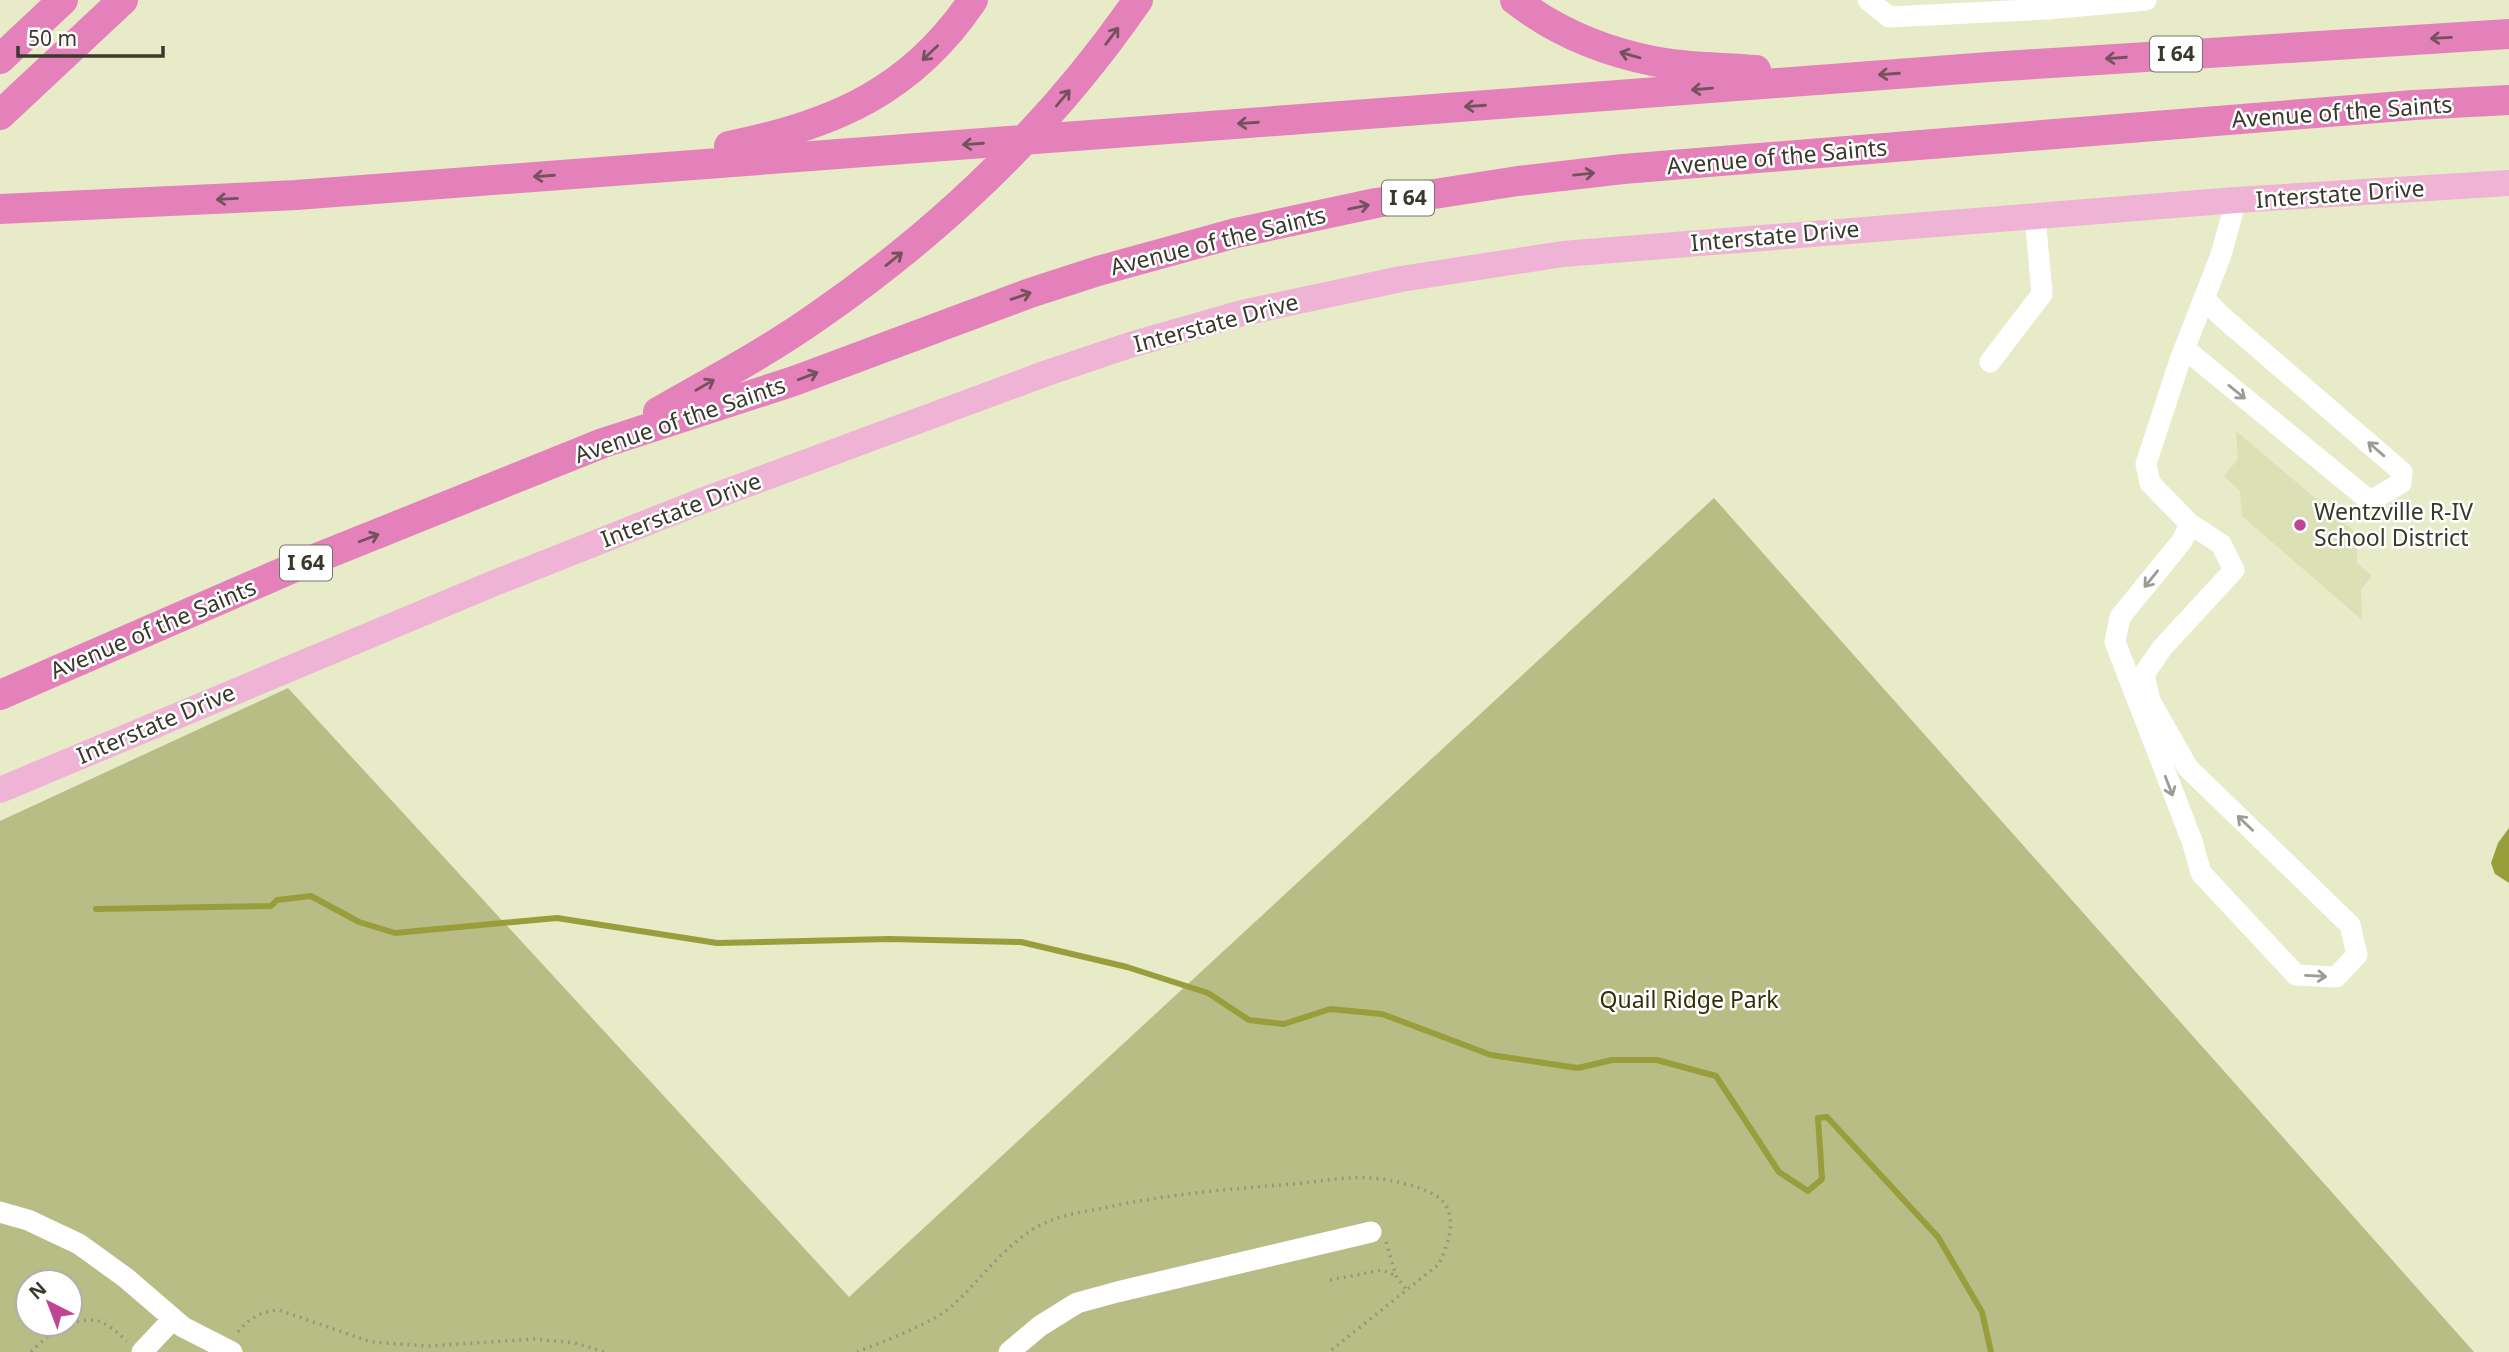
<svg xmlns="http://www.w3.org/2000/svg" width="2509" height="1352" viewBox="0 0 2509 1352" font-family="'Noto Sans',sans-serif">
	<style>
		.built { fill: #dbe0b5 }
		.green { fill: #b8bd85; fill-rule: evenodd }
		.water { fill: #999e3d }
		.lines { fill: none; stroke-linecap: round; stroke-linejoin: round }
		.stream { stroke: #999e3d; stroke-width: 6 }
		.path { stroke: #95987e; stroke-width: 3.5; stroke-dasharray: 2 5; stroke-linecap: butt }
		.minor { stroke: #fff; stroke-width: 21 }
		.major { stroke: #efb3d6; stroke-width: 26 }
		.highway { stroke: #e481bb; stroke-width: 30 }
		.oneway { stroke: #74525d }
		.oneway2 { stroke: #9c9c95 }
		.poi-dot { fill: #c14494; stroke: #fff; stroke-width: 2.5 }
		.labels { text-anchor: middle; stroke-width: 5; stroke-linejoin: round; paint-order: stroke }
		.shield { fill: #fff; stroke: #74746b; stroke-width: 2 }
		.shield-label { font-size: 21px; font-weight: bold; fill: #38392b }
		.street-label { font-size: 23px; fill: #38392b; stroke: #fff }
		.poi-label { font-size: 23px; fill: #38392b; stroke: #fff; text-anchor: start }
		.park-label { font-size: 23px; fill: #2f3106; stroke: #fff }
	</style>
	<rect width="100%" height="100%" fill="#e7ebc7"/>
	<!-- built -->
	<path class="built" d="M 2236,431 L 2357,534 L 2357,563 L 2372,576 L 2361,589 L 2362,620 L 2242,516 L 2240,491 L 2224,476 L 2238,459 Z"/>
	<!-- green -->
	<path class="green" d="M 1714,498 L 2474,1352 L 0,1352 L 0,821 L 288,688 L 849,1297 ZM 28,1282 L 70,1282 L 70,1324 L 28,1324 Z"/>
	<!-- water -->
	<path class="water" d="M 2509,828 L 2509,883 L 2495,874 L 2491,863 L 2498,843 Z"/>
	<g class="lines">
		<!-- stream -->
		<path class="stream" d="M 96,909 L 271,906 L 277,900 L 311,896 L 359,922 L 395,933 L 557,918 L 717,943 L 889,939 L 1021,942 L 1127,967 L 1208,993 L 1249,1020 L 1284,1024 L 1330,1009 L 1382,1014 L 1491,1055 L 1578,1068 L 1612,1060 L 1657,1060 L 1716,1076 L 1779,1172 L 1808,1191 L 1822,1179 L 1818,1118 L 1827,1117 L 1938,1237 L 1982,1312 L 1991,1352"/>
		<!-- path -->
		<path class="path" d="M 1386,1242 L 1396,1276 L 1406,1289
			M 1330,1280 L 1382,1270 L 1396,1276
			M 70,1323 C 100,1316 105,1322 127,1341
			M 238,1332 C 249,1318 262,1311 279,1310 L 371,1342 L 428,1346 L 535,1339 L 575,1343 L 604,1352
			M 31,1352 L 53,1331 L 67,1324
			M 857,1352 C 880,1343 935,1322 952,1306 C 982,1279 1012,1234 1052,1220 C 1070,1213 1090,1211 1108,1207 C 1169,1194 1230,1189 1292,1184 C 1319,1182 1344,1176 1371,1178 C 1389,1179 1435,1188 1445,1204 C 1457,1222 1447,1246 1439,1264 L 1329,1352"/>
		<!-- minor -->
		<path class="minor" d="M 1868,0 L 1889,17 L 2048,9 L 2146,0
			M 2185,349 L 2370,501 L 2401,483 L 2402,472 L 2220,315 L 2204,298
			M 1990,362 L 2042,294 L 2035,216
			M 2190,524 L 2182,541 L 2120,617 L 2115,642 L 2192,841 L 2201,873 L 2296,975 L 2336,977 L 2357,955 L 2350,925 L 2188,768 L 2150,701 L 2144,674 L 2162,648 L 2234,570 L 2221,544 L 2190,524 L 2150,483 L 2146,464 L 2180,360 L 2221,255 L 2236,200
			M 0,1212 L 28,1220 L 79,1244 L 126,1278 L 183,1327 L 232,1352
			M 142,1352 L 173,1319
			M 1009,1352 L 1040,1326 L 1077,1303 L 1117,1292 L 1371,1232"/>
		<!-- major -->
		<path class="major" d="M 0,790 L 492,584 L 699,502 L 1047,373 L 1130,345 L 1242,313 L 1401,279 L 1563,254 L 2236,200 L 2509,183"/>
		<!-- highway -->
		<path class="highway" d="M 1515,0 C 1555,31 1603,51 1653,61 C 1686,68 1722,67 1756,70
			M 0,59 L 63,0
			M 0,115 L 123,0
			M 729,146 C 833,125 912,91 973,0
			M 0,209 L 296,195 L 1989,67 L 2509,34
			M 658,412 C 712,381 767,352 818,316 C 942,230 1052,125 1138,0
			M 0,695 L 302,564 L 603,443 L 794,381 L 1030,293 L 1098,271 L 1236,233 L 1376,203 L 1518,181 L 1623,169 L 2414,105 L 2509,100"/>
	</g>
	<!-- one-way arrows -->
	<defs><path id="oneway-shaft" d="M-6 0H5M1.5-3L5.5 0L1.5 3" fill="none" stroke-width="1.6" stroke-linecap="round" stroke-linejoin="round" transform="scale(1.75)"/></defs>
	<g class="oneway">
		<use href="#oneway-shaft" transform="translate(1112 36) rotate(-53)"/>
		<use href="#oneway-shaft" transform="translate(2441 38) rotate(177)"/>
		<use href="#oneway-shaft" transform="translate(930 53) rotate(136)"/>
		<use href="#oneway-shaft" transform="translate(1630 55) rotate(-164)"/>
		<use href="#oneway-shaft" transform="translate(2116 58) rotate(176)"/>
		<use href="#oneway-shaft" transform="translate(1889 74) rotate(176)"/>
		<use href="#oneway-shaft" transform="translate(1702 89) rotate(175)"/>
		<use href="#oneway-shaft" transform="translate(1063 98) rotate(-50)"/>
		<use href="#oneway-shaft" transform="translate(1475 106) rotate(176)"/>
		<use href="#oneway-shaft" transform="translate(1248 123) rotate(176)"/>
		<use href="#oneway-shaft" transform="translate(973 144) rotate(176)"/>
		<use href="#oneway-shaft" transform="translate(1584 174) rotate(-6)"/>
		<use href="#oneway-shaft" transform="translate(544 176) rotate(176)"/>
		<use href="#oneway-shaft" transform="translate(227 199) rotate(177)"/>
		<use href="#oneway-shaft" transform="translate(1359 207) rotate(-12)"/>
		<use href="#oneway-shaft" transform="translate(894 259) rotate(-39)"/>
		<use href="#oneway-shaft" transform="translate(1021 296) rotate(-19)"/>
		<use href="#oneway-shaft" transform="translate(808 376) rotate(-21)"/>
		<use href="#oneway-shaft" transform="translate(705 385) rotate(-30)"/>
		<use href="#oneway-shaft" transform="translate(369 538) rotate(-21)"/>
	</g>
	<g class="oneway2">
		<use href="#oneway-shaft" transform="translate(2237 392) rotate(39)"/>
		<use href="#oneway-shaft" transform="translate(2376 449) rotate(-139)"/>
		<use href="#oneway-shaft" transform="translate(2151 579) rotate(129)"/>
		<use href="#oneway-shaft" transform="translate(2169 786) rotate(69)"/>
		<use href="#oneway-shaft" transform="translate(2245 823) rotate(-136)"/>
		<use href="#oneway-shaft" transform="translate(2316 976) rotate(3)"/>
	</g>
	<!-- markers -->
	<circle class="poi-dot" cx="2300" cy="525" r="7"/>
	<g class="labels">
		<!-- shield labels -->
		<g class="shield">
			<rect x="2150" y="36.5" width="52" height="35" rx="5"/>
			<rect x="1382" y="180.5" width="52" height="35" rx="5"/>
			<rect x="280" y="545.5" width="52" height="35" rx="5"/>
		</g>
		<g class="shield-label">
			<text x="2176" y="61">I 64</text>
			<text x="1408" y="205">I 64</text>
			<text x="306" y="570">I 64</text>
		</g>
		<!-- street labels -->
		<g class="street-label">
			<text transform="translate(2342 112) rotate(-4)" y="8">Avenue of the Saints</text>
			<text transform="translate(1777 157) rotate(-5)" y="8">Avenue of the Saints</text>
			<text transform="translate(2340 194) rotate(-4)" y="8">Interstate Drive</text>
			<text transform="translate(1775 236) rotate(-5)" y="8">Interstate Drive</text>
			<text transform="translate(1218 241) rotate(-14)" y="8">Avenue of the Saints</text>
			<text transform="translate(1216 323) rotate(-15)" y="8">Interstate Drive</text>
			<text transform="translate(680 420) rotate(-19)" y="8">Avenue of the Saints</text>
			<text transform="translate(681 510) rotate(-21)" y="8">Interstate Drive</text>
			<text transform="translate(153 629) rotate(-23)" y="8">Avenue of the Saints</text>
			<text transform="translate(156 724) rotate(-23)" y="8">Interstate Drive</text>
		</g>
		<!-- poi labels -->
		<g class="poi-label">
			<text x="2314" y="520">Wentzville R-IV<tspan x="2314" dy="26">School District</tspan></text>
		</g>
		<!-- park labels -->
		<g class="park-label">
			<text x="1689" y="1008">Quail Ridge Park</text>
		</g>
	</g>
	<!-- north arrow -->
	<g transform="translate(49 1303) rotate(318)"><circle r="33" fill="#ffffff" stroke="#afb0aa" stroke-width="2"/>
	<path d="M0-5L12 26L0 18L-12 26Z" fill="#c14494"/>
	<text y="-10" font-size="19" font-weight="bold" text-anchor="middle" fill="#38392b">N</text>
	</g>
	<!-- scale -->
	<path d="M18 46v10h145v-10" fill="none" stroke="#38392b" stroke-width="3.5"/>
	<text x="28" y="46" font-size="21" fill="#38392b" stroke="#ffffff" stroke-width="5" paint-order="stroke">50 m</text>
</svg>
